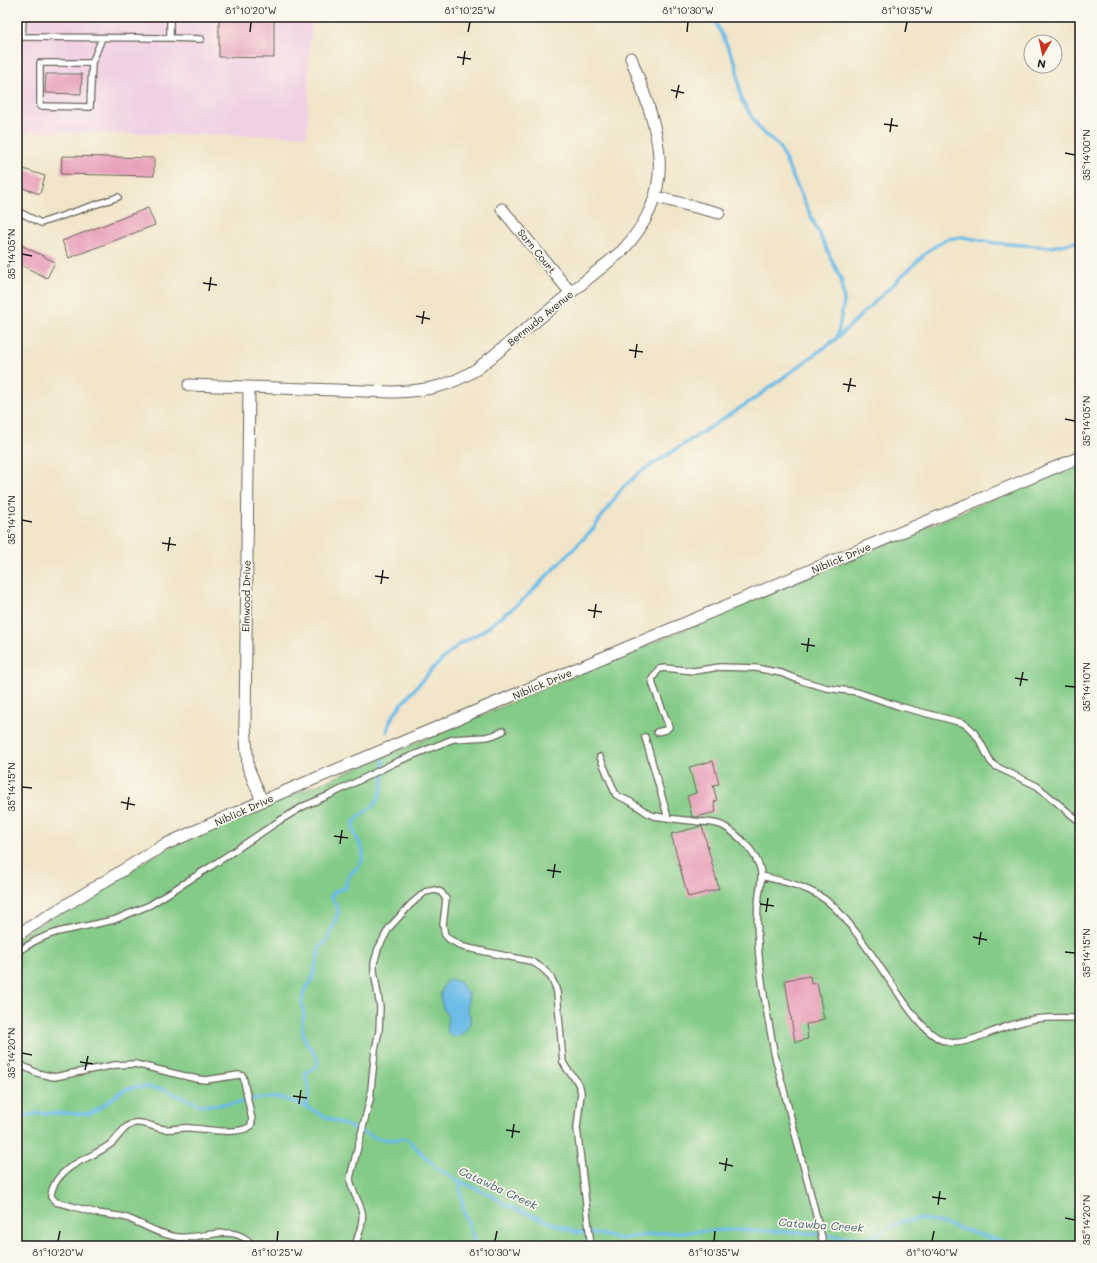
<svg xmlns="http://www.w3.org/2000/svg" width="1097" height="1263" viewBox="0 0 1097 1263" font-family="Mali,sans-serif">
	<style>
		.built { fill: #f0d0e4 }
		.green { fill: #83cb87; stroke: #507452 }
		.water { fill: #6cbce7; stroke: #446c82 }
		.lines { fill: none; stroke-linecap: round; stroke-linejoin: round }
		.stream { stroke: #6cbce7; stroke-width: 3.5 }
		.building { fill: #e699b6 }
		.lane-casing { stroke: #676259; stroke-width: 8 }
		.street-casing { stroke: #676259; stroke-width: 13 }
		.lane { stroke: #fff; stroke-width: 5.5 }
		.street { stroke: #fff; stroke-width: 11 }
		.ticks { fill: none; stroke: #1c1c1c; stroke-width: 1.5 }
		.labels { text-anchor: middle; stroke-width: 3.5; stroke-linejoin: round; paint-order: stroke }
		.street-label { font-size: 10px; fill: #1c1c1c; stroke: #fbf7ec }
		.water-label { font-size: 11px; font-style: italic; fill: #3c5c6d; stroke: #fbf7ec }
		.neatline { fill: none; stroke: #1c1c1c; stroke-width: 1.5 }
		.ticks-label { font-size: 10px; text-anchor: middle; fill: #1c1c1c }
	</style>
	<rect width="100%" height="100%" fill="#fbf7ec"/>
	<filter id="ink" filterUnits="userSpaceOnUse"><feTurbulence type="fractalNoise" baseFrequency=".025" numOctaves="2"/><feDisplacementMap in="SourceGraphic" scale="8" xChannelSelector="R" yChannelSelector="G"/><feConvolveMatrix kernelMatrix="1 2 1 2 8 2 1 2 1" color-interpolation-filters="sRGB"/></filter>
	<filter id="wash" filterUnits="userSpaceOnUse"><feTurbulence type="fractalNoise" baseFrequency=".012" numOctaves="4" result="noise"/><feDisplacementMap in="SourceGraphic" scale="16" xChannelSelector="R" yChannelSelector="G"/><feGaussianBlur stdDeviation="0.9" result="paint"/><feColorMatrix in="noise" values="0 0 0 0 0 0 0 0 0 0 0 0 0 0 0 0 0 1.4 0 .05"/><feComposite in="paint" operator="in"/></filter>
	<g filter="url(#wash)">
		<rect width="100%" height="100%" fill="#f1e5c9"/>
		<!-- built -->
		<path class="built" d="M 17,17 L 311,17 L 307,136 L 17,132 Z"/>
		<!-- green -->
		<path class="green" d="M 1080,462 L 1080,1246 L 17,1246 L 17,938 L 166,849 Z"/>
		<!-- water -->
		<path class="water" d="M 449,979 L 458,981 L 469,994 C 468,999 467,1005 468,1010 C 469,1014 471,1017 470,1022 C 469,1029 458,1041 450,1035 C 443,1030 448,1024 448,1018 C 448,1015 445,1013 444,1010 C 438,998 440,988 449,979 Z"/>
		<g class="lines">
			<!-- stream -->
			<path class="stream" d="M 713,17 L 736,64 L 741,99 L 760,130 L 779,146 L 807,208 L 841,279 L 844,302 L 837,338
				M 387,732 L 391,719 L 399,707 L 433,668 L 458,645 L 483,631 L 523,600 L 593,529 L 622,488 L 639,473 L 754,399 L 836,339 L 929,250 L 947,239 L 963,237 L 994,243 L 1052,247 L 1080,241
				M 305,1107 C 308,1101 310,1095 309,1088 C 307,1081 305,1078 306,1072 L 313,1069 L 318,1065 L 317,1058 L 304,1038 L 302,1025 L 304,1015 L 302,1002 L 304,991 L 312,980 L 320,947 L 328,939 L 339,911 L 331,897 L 334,892 L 345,888 C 346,884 347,879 349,876 C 356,867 363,867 363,853 C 362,843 349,832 355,821 C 359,815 366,812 372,807 C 384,796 384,776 383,760
				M 17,1118 L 22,1116 L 41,1113 L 89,1114 L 97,1110 L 122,1091 L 135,1087 L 148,1087 L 165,1090 L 200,1105 L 215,1105 L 235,1103 L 259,1098 L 282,1098 L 298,1103 L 328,1118 L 379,1139 L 395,1140 L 403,1138 L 408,1140 L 438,1169 L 459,1181 L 491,1195 L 508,1206 L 575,1232 L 599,1234 L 618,1239 L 661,1233 L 730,1230 L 796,1232 L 847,1237 L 870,1238 L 901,1222 L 922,1219 L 938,1222 L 1016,1246
				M 459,1181 L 464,1212 L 477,1246"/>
		</g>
		<g id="blocks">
			<!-- building -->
			<path class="building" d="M 219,17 L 274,17 L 274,58 L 219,57 Z
				M 46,74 L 82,74 L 81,94 L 45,93 Z
				M 62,156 L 154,158 L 154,176 L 61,174 Z
				M 17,167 L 45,176 L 40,194 L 17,186 Z
				M 148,208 L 155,225 L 69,258 L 62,241 Z
				M 17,243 L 55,262 L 47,278 L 17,263 Z
				M 713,761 L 719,784 L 713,785 L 717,801 L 714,802 L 716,812 L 696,817 L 692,817 L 687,796 L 696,793 L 689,767 Z
				M 702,826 L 719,889 L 688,897 L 671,834 Z
				M 810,976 L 811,984 L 817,983 L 824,1019 L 819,1020 L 819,1022 L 806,1024 L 808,1039 L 795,1042 L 785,980 Z"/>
		</g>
	</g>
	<g filter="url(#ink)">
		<use href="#blocks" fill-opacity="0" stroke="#676259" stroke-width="1"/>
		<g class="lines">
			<!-- lane casing -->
			<g class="lane-casing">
				<path id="lane" d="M 17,37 L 170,38 L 170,17
					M 22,37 L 23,17
					M 170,38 L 201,39
					M 92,63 L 40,63 L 40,106 L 90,107 L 92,63 L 102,38
					M 17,211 L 41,223 L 118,197
					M 657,732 L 666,730 L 669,727 L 653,685 L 652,679 L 659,669 L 665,668 L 694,671 L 720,667 L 756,668 L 781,673 L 802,681 L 827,688 L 857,692 L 898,706 L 963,723 C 977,731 983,748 991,762 L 995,766 L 1037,786 L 1080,822
					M 645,737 L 668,818
					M 600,757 L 616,795 L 631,802 L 649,814 L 654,816 C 667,818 680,820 693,821 C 704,823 715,821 725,827 C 740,836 755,852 760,868 C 763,877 760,887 759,895 C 757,910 757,926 758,941 C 759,977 768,1016 774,1052 L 824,1246
					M 761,876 C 787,882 814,888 833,906 C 855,927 874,959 892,984 C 904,1002 925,1036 947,1042 C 961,1046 986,1034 1000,1029 C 1011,1025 1023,1021 1035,1019 C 1050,1017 1065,1018 1080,1018
					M 17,952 L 35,941 L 46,936 L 58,932 L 114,920 L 150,905 L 210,867 L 279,821 L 304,806 L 332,794 L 394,763 L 453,739 L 486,737 L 494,735 L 503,731
					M 17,1063 L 37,1073 L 54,1077 L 115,1065 L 135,1064 L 197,1079 L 206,1080 L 239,1075 L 243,1076 L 252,1120 L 251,1126 C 236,1136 208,1129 191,1128 C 182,1127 173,1130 164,1129 C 154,1128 144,1121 134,1123 C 123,1126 119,1137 112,1143 C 93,1158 72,1160 57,1180 C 53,1186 51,1190 51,1197 L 56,1202 C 70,1205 83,1210 97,1213 C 107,1215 118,1215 127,1218 C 144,1225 160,1235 178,1237 C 204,1240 234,1221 253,1246
					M 355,1246 C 358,1235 364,1223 362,1212 C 359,1200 351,1191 350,1178 L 370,1099 L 375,1050 L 379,1031 L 380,1007 L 374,971 L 374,963 L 378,949 L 389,928 L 411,904 L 425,892 L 435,890 L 441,892 L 446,899 L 443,925 L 445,935 L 449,939 L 463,947 L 530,961 C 545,968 553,977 557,992 L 563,1062 L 567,1069 L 576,1080 L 580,1087 L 581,1093 L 577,1128 L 591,1246"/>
			</g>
			<!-- street casing -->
			<g class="street-casing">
				<path id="street" d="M 656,197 L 719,213
					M 502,209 L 571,293
					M 189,385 L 393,392 C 426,391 448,387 477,369 L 622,251 C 682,187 658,130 631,58
					M 249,387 L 245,725 L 248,767 L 262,801
					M 17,935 L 164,845 L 262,801 L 1080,457"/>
			</g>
			<!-- lane -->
			<use href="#lane" class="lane"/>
			<!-- street -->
			<use href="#street" class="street"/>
		</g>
	</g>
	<!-- ticks -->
	<path class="ticks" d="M 250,32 L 251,22M 468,32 L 470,22M 687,32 L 688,22M 905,32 L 907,22M 457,57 L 471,59M 463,65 L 465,51M 671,90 L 684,93M 676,98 L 679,85M 884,124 L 898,126M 890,132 L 892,118M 1065,153 L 1075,155M 22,254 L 32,256M 203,283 L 217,285M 209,291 L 211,277M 416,316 L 430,319M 422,324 L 424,311M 629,350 L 643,352M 635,358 L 637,344M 843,384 L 856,386M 848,392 L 851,378M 1065,419 L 1075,421M 22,520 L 32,522M 162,543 L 176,545M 168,551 L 170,537M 375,576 L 389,578M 381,584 L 383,570M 588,610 L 602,612M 594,618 L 596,604M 801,644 L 815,646M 807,652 L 809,638M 1015,678 L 1028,680M 1020,686 L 1023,672M 1065,686 L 1075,687M 22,787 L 32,788M 121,802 L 135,805M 127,810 L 129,797M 334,836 L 348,838M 340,844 L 342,830M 547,870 L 561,872M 553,878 L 555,864M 760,904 L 774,906M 766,912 L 768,898M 973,937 L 987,940M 979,945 L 981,932M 1065,952 L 1075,953M 22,1053 L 32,1055M 80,1062 L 93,1064M 85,1070 L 88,1056M 293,1096 L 307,1098M 299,1104 L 301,1090M 506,1130 L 520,1132M 512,1138 L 514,1124M 719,1163 L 733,1166M 725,1171 L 727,1158M 932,1197 L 946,1199M 938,1205 L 940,1191M 1065,1218 L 1075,1220M 58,1241 L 60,1231M 277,1241 L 278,1231M 495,1241 L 497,1231M 714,1241 L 715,1231M 932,1241 L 934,1231"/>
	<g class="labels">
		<!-- street labels -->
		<g class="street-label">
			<text transform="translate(537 251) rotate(51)" y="4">Sarn Court</text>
			<text transform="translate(540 318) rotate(-39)" y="4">Bermuda Avenue</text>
			<text transform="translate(841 558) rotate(-23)" y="4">Niblick Drive</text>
			<text transform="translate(246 596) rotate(-89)" y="4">Elmwood Drive</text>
			<text transform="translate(542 684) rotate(-23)" y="4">Niblick Drive</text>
			<text transform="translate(244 810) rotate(-24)" y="4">Niblick Drive</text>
		</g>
		<!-- water labels -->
		<g class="water-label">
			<text transform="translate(498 1188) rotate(25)" y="4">Catawba Creek</text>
			<text transform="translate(821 1225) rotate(4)" y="4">Catawba Creek</text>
		</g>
	</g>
	<!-- margin -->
	<rect width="1097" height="1263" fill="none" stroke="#fbf7ec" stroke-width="44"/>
	<!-- north arrow -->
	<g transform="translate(1043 54) rotate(189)"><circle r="19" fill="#fbf7ec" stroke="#a29f99"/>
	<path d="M0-3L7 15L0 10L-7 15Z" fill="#c8321e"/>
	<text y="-6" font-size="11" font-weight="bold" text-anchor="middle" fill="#1c1c1c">N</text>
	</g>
	<rect x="22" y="22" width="1053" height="1219" class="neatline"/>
	<g class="ticks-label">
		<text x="251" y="14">81°10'20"W</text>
		<text x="470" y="14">81°10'25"W</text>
		<text x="688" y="14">81°10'30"W</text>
		<text x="907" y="14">81°10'35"W</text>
		<text transform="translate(1086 155) rotate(-90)" y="4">35°14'00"N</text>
		<text transform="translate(11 254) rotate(-90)" y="4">35°14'05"N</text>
		<text transform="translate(1086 421) rotate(-90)" y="4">35°14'05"N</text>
		<text transform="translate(11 520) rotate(-90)" y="4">35°14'10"N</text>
		<text transform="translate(1086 687) rotate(-90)" y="4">35°14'10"N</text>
		<text transform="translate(11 787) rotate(-90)" y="4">35°14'15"N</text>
		<text transform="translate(1086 953) rotate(-90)" y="4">35°14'15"N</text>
		<text transform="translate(11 1053) rotate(-90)" y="4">35°14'20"N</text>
		<text transform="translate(1086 1220) rotate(-90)" y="4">35°14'20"N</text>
		<text x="58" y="1256">81°10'20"W</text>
		<text x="277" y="1256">81°10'25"W</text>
		<text x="495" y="1256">81°10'30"W</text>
		<text x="714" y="1256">81°10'35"W</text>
		<text x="932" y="1256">81°10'40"W</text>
	</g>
</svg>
